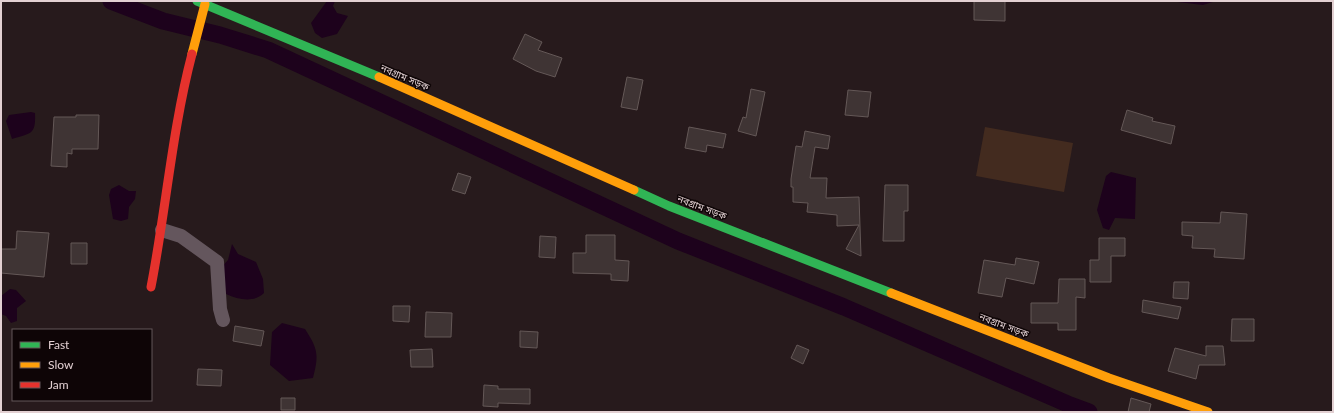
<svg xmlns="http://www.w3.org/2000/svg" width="1334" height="413" viewBox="0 0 1334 413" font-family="Lato,'Noto Sans Bengali',sans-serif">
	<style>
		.green { fill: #432b1f }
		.water { fill: #1d021c }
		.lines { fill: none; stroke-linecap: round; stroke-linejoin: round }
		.canal { stroke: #1d021c; stroke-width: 17 }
		.building { fill: #3f3434; stroke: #645857 }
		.street { stroke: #64565d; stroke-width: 14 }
		.fast { stroke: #30b455; stroke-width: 9 }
		.slow { stroke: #ff9f0a; stroke-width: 9 }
		.jam { stroke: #e5322d; stroke-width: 9 }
		.labels { text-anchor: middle; stroke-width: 3; stroke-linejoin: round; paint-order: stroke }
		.street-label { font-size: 10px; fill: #e2d0d2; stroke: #0e0506 }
	</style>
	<rect width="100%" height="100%" fill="#271a1c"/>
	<!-- green -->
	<path class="green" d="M 985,127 L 1073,143 L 1064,192 L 976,176 Z"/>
	<!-- water -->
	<path class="water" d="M 327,1 L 335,1 L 333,6 L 337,13 L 348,16 L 337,34 L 322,38 L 315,33 L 311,23 Z
		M 1169,1 L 1216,1 L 1203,5 Z
		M 31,112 L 35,113 C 36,135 31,133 12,139 L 6,121 L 9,115 Z
		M 1111,172 L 1136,178 L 1135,219 L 1115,218 L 1109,230 L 1103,228 L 1097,210 L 1106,176 Z
		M 119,185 L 129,191 L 136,191 L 135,199 L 129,207 L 128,219 L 121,221 L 113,219 L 109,195 L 111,189 Z
		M 232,244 L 238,254 L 256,262 L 263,279 L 264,293 C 254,303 239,300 226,294 L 220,269 L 228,260 Z
		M 10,289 L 16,290 L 26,301 L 17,308 L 17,321 L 11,323 L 6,316 L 1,314 L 1,296 Z
		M 282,323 L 305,329 C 318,349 319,355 313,378 L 289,381 L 270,365 L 272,332 Z"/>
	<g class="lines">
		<!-- canal -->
		<path class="canal" d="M 111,1 L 163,21 L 220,35 L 268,50 L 678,241 L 844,307 L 1070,405 L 1089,412"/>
	</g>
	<!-- building -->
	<path class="building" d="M 974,1 L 1005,1 L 1005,21 L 974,20 Z
		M 525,34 L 542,42 L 538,50 L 562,58 L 555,77 L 536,71 L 513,59 Z
		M 627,77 L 643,80 L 637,110 L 621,107 Z
		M 751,89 L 765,92 L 756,136 L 738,131 L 743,117 L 746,118 Z
		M 848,90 L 871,92 L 868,117 L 845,115 Z
		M 1127,110 L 1153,118 L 1152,121 L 1175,126 L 1171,144 L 1121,130 Z
		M 76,115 L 99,115 L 98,149 L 72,149 L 72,154 L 67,153 L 67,167 L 51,166 L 54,117 L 76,117 Z
		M 689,127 L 726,134 L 723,148 L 707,145 L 706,152 L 685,148 Z
		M 805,131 L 830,136 L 828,149 L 815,147 L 810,178 L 827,178 L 826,198 L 859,197 L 861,256 L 846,249 L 859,225 L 837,226 L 837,215 L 807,212 L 808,203 L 793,202 L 793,187 L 791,187 L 791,179 L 796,146 L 802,147 Z
		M 458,173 L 471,177 L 465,194 L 452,190 Z
		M 885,185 L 908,185 L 908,211 L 904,211 L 904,241 L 883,241 Z
		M 1221,212 L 1247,214 L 1244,259 L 1214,257 L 1215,249 L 1192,248 L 1193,236 L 1182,235 L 1182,222 L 1220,223 Z
		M 17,231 L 49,233 L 44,277 L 1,273 L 1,249 L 16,249 Z
		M 586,235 L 615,235 L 615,260 L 629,261 L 628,281 L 611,280 L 611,274 L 573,273 L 573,253 L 586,253 Z
		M 540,236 L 556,237 L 555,258 L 539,257 Z
		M 1099,238 L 1125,238 L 1125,256 L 1111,256 L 1111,282 L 1090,282 L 1090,260 L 1099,260 Z
		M 71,243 L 87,243 L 87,264 L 71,264 Z
		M 1016,258 L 1039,262 L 1034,284 L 1006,278 L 1002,297 L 978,293 L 984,260 L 1015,265 Z
		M 1059,279 L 1085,279 L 1085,298 L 1076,297 L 1076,330 L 1058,330 L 1058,323 L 1031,323 L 1031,303 L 1058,303 Z
		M 1174,282 L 1189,282 L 1188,299 L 1173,298 Z
		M 1143,300 L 1181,307 L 1178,319 L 1142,312 Z
		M 393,306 L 410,306 L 409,322 L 393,321 Z
		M 426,312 L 452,313 L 451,337 L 425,337 Z
		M 1232,319 L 1254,319 L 1254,341 L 1231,341 Z
		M 235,326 L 264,331 L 261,346 L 233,341 Z
		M 520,331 L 538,332 L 537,348 L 520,347 Z
		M 797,345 L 809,350 L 803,364 L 791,358 Z
		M 1206,346 L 1223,346 L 1225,365 L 1199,365 L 1196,379 L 1168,371 L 1175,348 L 1206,356 Z
		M 432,349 L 433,367 L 411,367 L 410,350 Z
		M 198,369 L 222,370 L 221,386 L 197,385 Z
		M 484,385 L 498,386 L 498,389 L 530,389 L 530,404 L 498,403 L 498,407 L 483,406 Z
		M 281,398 L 295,398 L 295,410 L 281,410 Z
		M 1131,398 L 1151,404 L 1149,412 L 1128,412 Z"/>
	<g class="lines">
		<!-- street -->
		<path class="street" d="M 162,230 L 181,236 L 217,262 L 220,309 L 223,320"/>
		<!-- fast -->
		<path class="fast" d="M 197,1 L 379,77
			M 634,190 L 669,206 L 891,293"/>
		<!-- slow -->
		<path class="slow" d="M 192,54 L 205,4
			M 379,77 L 634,190
			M 891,293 L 1109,378 L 1208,412"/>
		<!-- jam -->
		<path class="jam" d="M 151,287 C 166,210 172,130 192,54"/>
	</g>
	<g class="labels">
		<!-- street labels -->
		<g class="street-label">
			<text transform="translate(405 77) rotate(23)" y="4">নবগ্রাম সড়ক</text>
			<text transform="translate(702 207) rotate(21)" y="4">নবগ্রাম সড়ক</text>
			<text transform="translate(1004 325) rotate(21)" y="4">নবগ্রাম সড়ক</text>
		</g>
	</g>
	<!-- border -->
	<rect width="1334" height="413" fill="none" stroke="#e2d0d2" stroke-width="4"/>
	<!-- legend -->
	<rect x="12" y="329" width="140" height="72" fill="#0e0506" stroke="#635658"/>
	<rect x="20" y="342" width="20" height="6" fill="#30b455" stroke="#635658"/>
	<text x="48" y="349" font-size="12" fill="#e2d0d2">Fast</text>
	<rect x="20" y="362" width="20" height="6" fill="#ff9f0a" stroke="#635658"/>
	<text x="48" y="369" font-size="12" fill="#e2d0d2">Slow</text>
	<rect x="20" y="382" width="20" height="6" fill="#e5322d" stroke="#635658"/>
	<text x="48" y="389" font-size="12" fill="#e2d0d2">Jam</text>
</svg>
